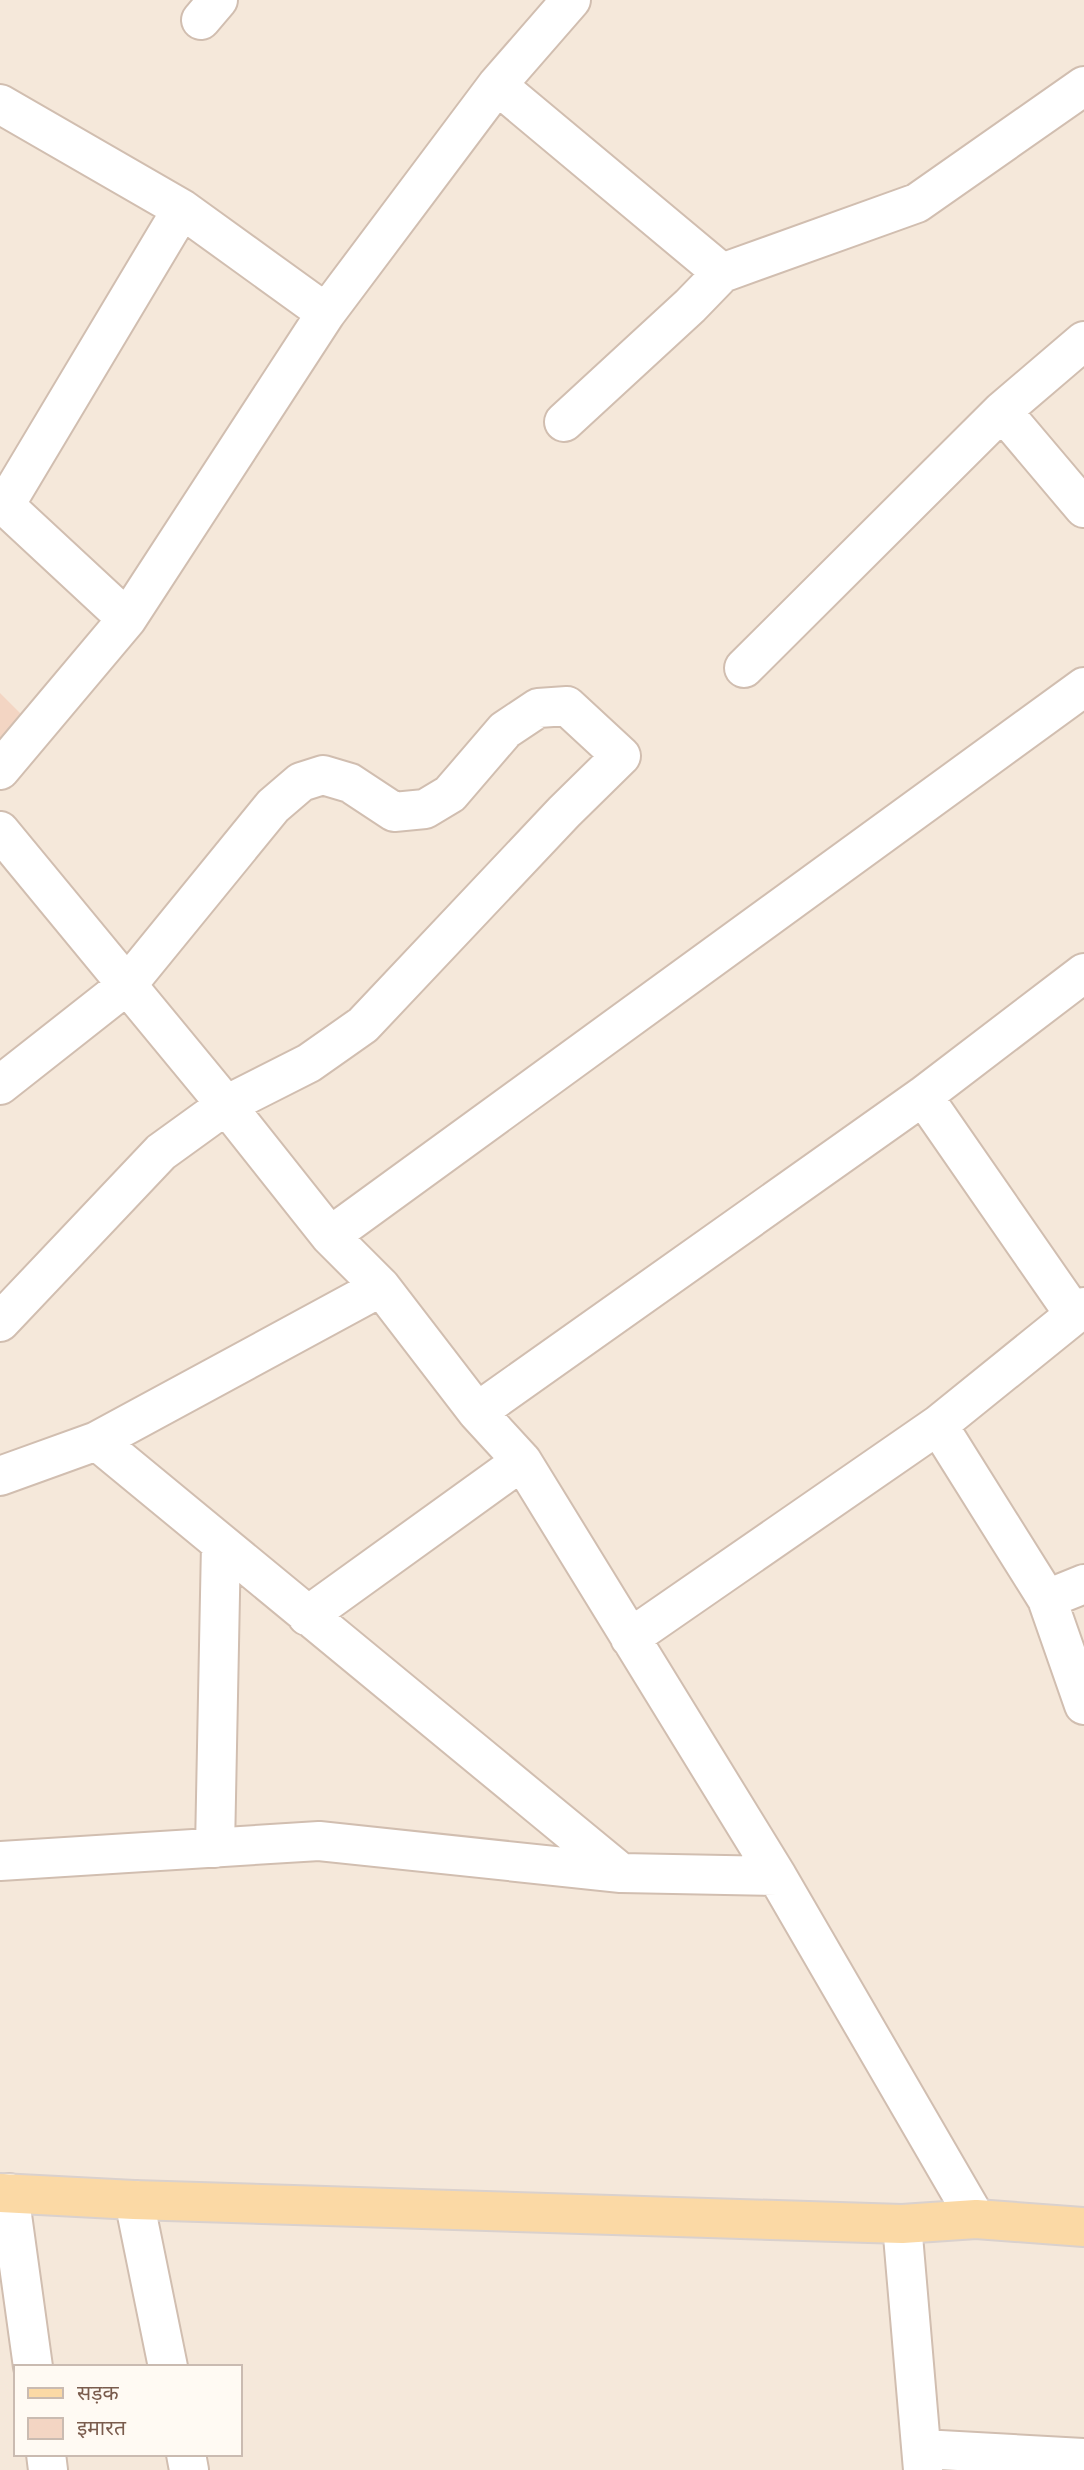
<svg xmlns="http://www.w3.org/2000/svg" width="1084" height="2470" viewBox="0 0 1084 2470" font-family="'PT Sans','Noto Sans Devanagari',sans-serif">
	<style>
		.residential { fill: #f5e8da; fill-rule: evenodd }
		.building { fill: #f3d5c3 }
		.lines { fill: none; stroke-linecap: round; stroke-linejoin: round }
		.minor-casing { stroke: #d1beb0; stroke-width: 42 }
		.primary-casing { stroke: #dad1cd; stroke-width: 42 }
		.minor { stroke: #fff; stroke-width: 38 }
		.primary { stroke: #fbd9a5; stroke-width: 38 }
	</style>
	<rect width="100%" height="100%" fill="#fdf6ec"/>
	<!-- residential -->
	<path class="residential" d="M 0,0 L 1084,0 L 1084,2470 L 0,2470 ZM 16,2367 L 240,2367 L 240,2454 L 16,2454 Z"/>
	<!-- building -->
	<path class="building" d="M 0,693 L 32,725 L 0,758 Z"/>
	<g class="lines">
		<!-- minor casing -->
		<g class="minor-casing">
			<path id="minor" d="M 201,20 L 218,0
				M 497,85 L 722,273 L 690,306 L 564,422
				M 0,104 L 182,209 L 326,313
				M 722,273 L 917,203 L 1084,86
				M 1002,411 L 1084,341
				M 0,501 L 127,619
				M 5,505 L 182,209
				M 744,668 L 1002,411 L 1084,508
				M 0,770 L 127,619 L 326,313 L 497,85 L 571,0
				M 0,831 L 226,1105 L 330,1236 L 381,1287 L 477,1412
				M 0,1085 L 127,985 L 273,806 L 301,782 L 323,775 L 350,783 L 394,812 L 425,809 L 450,794 L 505,730 L 538,708 L 567,706 L 621,756 L 564,812 L 363,1025 L 309,1063 L 226,1105 L 161,1152 L 0,1322
				M 923,1096 L 1074,1314
				M 330,1236 L 1084,687
				M 938,1425 L 1047,1599 L 1084,1705
				M 97,1441 L 621,1873
				M 0,1476 L 97,1441 L 381,1287
				M 1047,1599 L 1084,1584
				M 307,1616 L 522,1461
				M 630,1638 L 938,1425 L 1084,1307
				M 215,1848 L 221,1544
				M 0,1861 L 319,1841 L 621,1873 L 777,1876
				M 9,2193 L 33,2367
				M 134,2200 L 168,2367
				M 976,2219 L 777,1876 L 522,1461 L 477,1412 L 923,1096 L 1084,973
				M 902,2224 L 923,2470
				M 922,2449 L 1084,2458
				M 46,2454 L 48,2470
				M 186,2454 L 189,2470"/>
		</g>
		<!-- primary casing -->
		<g class="primary-casing">
			<path id="primary" d="M 0,2193 L 134,2200 L 902,2224 L 976,2219 L 1084,2227"/>
		</g>
		<!-- minor -->
		<use href="#minor" class="minor"/>
		<!-- primary -->
		<use href="#primary" class="primary"/>
	</g>
	<!-- legend -->
	<rect x="14" y="2365" width="228" height="91" fill="#fffaf3" stroke="#cabbb1" stroke-width="2"/>
	<rect x="28" y="2388" width="35" height="10" fill="#fbd9a5" stroke="#cabbb1" stroke-width="2"/>
	<text x="77" y="2400" font-size="21" fill="#7a5c4d">सड़क</text>
	<rect x="28" y="2418" width="35" height="21" fill="#f3d5c3" stroke="#cabbb1" stroke-width="2"/>
	<text x="77" y="2435" font-size="21" fill="#7a5c4d">इमारत</text>
</svg>
